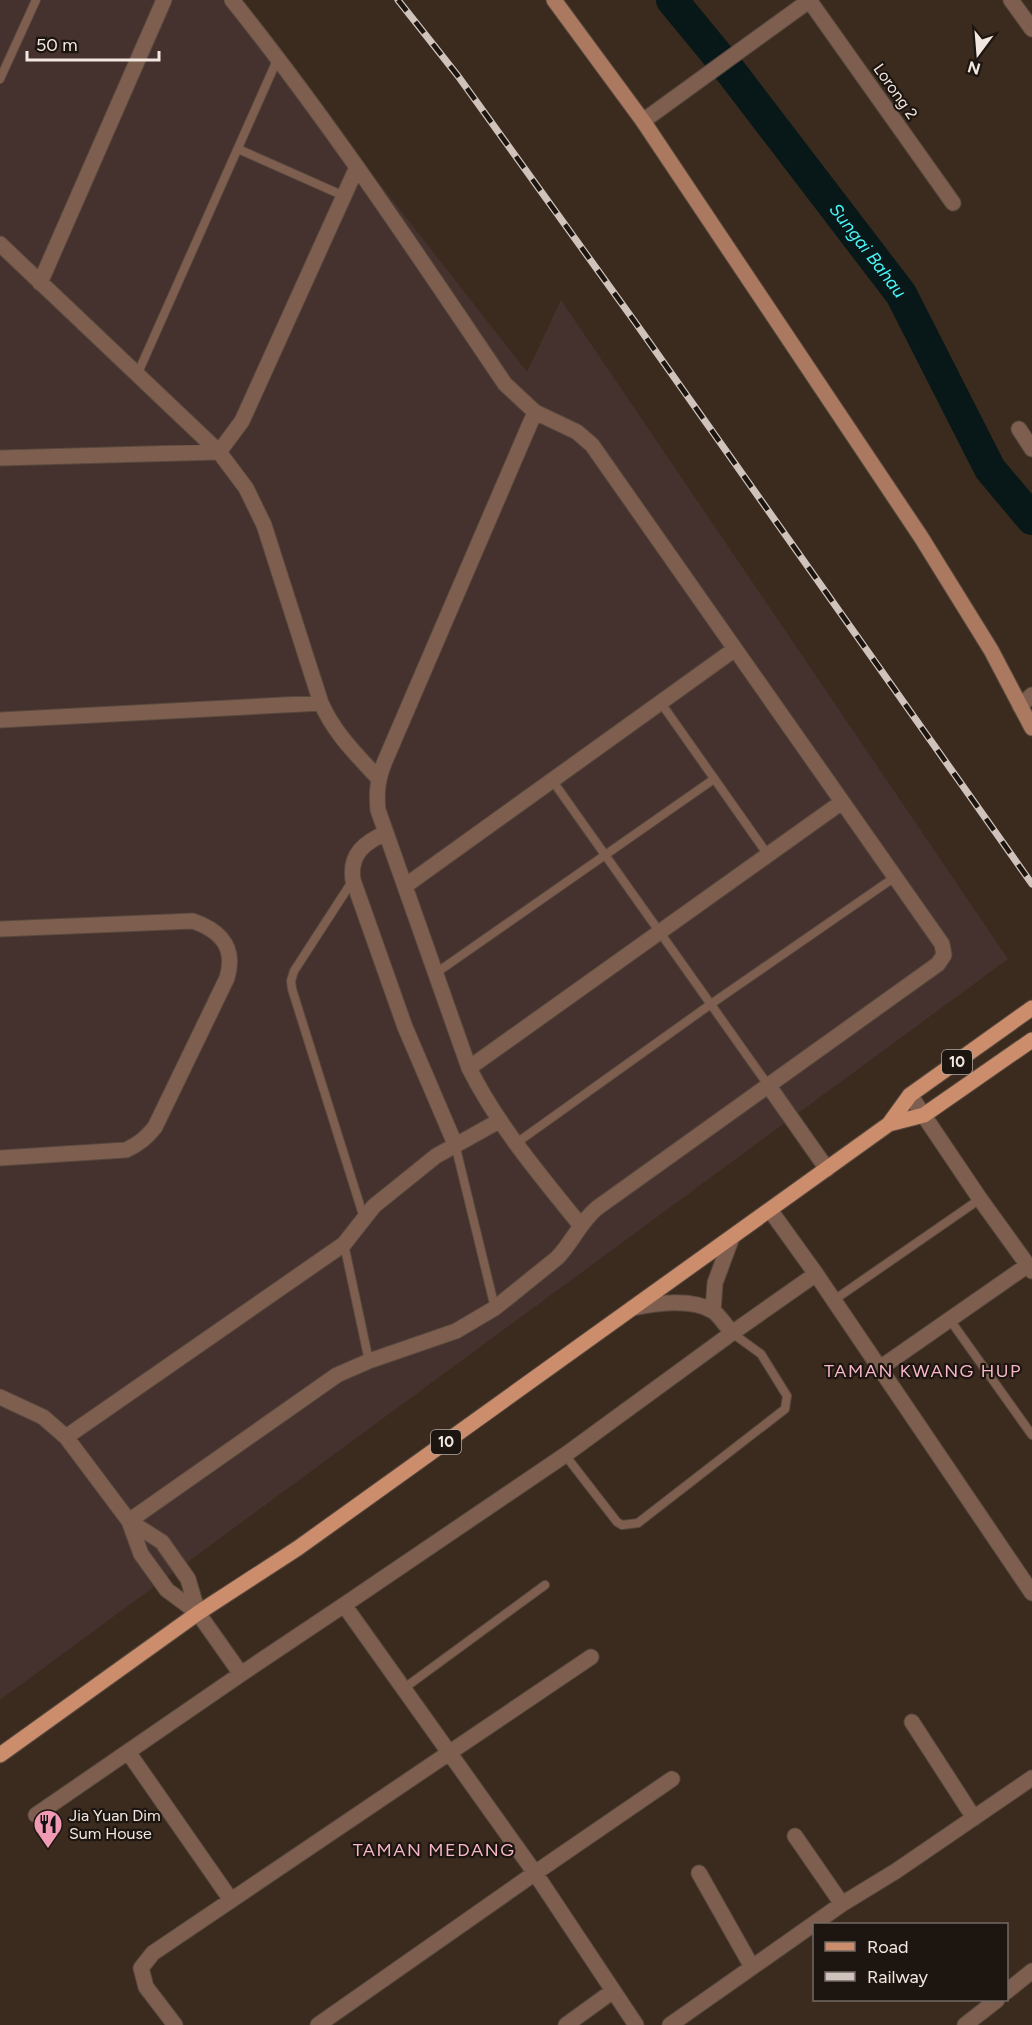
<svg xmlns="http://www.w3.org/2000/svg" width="1032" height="2025" viewBox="0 0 1032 2025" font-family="Figtree,sans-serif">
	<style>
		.industrial { fill: #45312d }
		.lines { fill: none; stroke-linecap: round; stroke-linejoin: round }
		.river { stroke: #081818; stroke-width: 32 }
		.service-casing { stroke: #58493e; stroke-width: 10 }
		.minor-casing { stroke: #58493e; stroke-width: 17 }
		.secondary-casing { stroke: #58493e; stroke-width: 17 }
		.primary-casing { stroke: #58493e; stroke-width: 17 }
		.service { stroke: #7e5f4f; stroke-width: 8 }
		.minor { stroke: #7e5f4f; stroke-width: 15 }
		.secondary { stroke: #aa7960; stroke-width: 15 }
		.primary { stroke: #cc8d6d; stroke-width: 15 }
		.rail-casing { stroke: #cfc3bb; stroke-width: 7 }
		.rail { stroke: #1d1510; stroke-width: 4.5; stroke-dasharray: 14; stroke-linecap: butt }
		.labels { text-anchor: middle; stroke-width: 4.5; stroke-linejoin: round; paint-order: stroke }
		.shield { fill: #1d1510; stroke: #b3a9a2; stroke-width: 1.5 }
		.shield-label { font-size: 15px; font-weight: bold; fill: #f3e8e1 }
		.street-label { font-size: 16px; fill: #f3e8e1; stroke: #1d1510 }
		.poi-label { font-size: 16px; fill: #f3e8e1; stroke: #1d1510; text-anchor: start }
		.water-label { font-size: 18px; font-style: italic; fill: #49f4f7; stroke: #1d1510 }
		.neighbourhood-label { font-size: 18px; letter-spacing: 1.5px; fill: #f8b6c9; stroke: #1d1510 }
	</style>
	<rect width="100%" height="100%" fill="#3b2b1f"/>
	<!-- industrial -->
	<path class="industrial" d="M 0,0 L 236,0 L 527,372 L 561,300 L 1008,959 L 0,1700 Z"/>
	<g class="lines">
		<!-- river -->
		<path class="river" id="s1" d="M 672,0 L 732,73 L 901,294 L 990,469 L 1032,519"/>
		<!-- service casing -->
		<g class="service-casing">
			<path id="service" d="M 0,79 L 36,0
				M 238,149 L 344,196
				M 137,375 L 278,58
				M 661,703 L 768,855
				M 552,780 L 768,1085
				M 353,880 L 294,971 L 291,981 L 292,989 L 364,1218
				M 436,973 L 714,779
				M 455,1144 L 495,1308
				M 515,1144 L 711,1004 L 895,877
				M 344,1244 L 369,1361
				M 834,1300 L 980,1199
				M 950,1320 L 1032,1435
				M 565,1455 L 617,1522 L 622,1525 L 638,1523 L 785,1409 L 787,1396 L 761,1354 L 732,1333
				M 403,1689 L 545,1585"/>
		</g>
		<!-- minor casing -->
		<g class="minor-casing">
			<path id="minor" d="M 809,0 L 953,203
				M 1011,0 L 1032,29
				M 643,121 L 810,0
				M 0,244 L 219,452 L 246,488 L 264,525 L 321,703 C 335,734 355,753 378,778
				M 40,283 L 164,0
				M 535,412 L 385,761 C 378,778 376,791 378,810 L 469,1068 C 498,1126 540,1175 581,1226
				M 1019,429 L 1032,449
				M 0,458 L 219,452 L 242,421 L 357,167
				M 1020,706 L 1032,695
				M 0,720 L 321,703
				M 386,833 C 365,842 349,854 353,880 L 405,1027 L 455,1144
				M 405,886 L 735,649
				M 0,929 L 193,921 C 221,931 236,947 227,978 L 155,1127 C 146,1138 139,1144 126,1150 L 0,1158
				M 469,1068 L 842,802
				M 768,1085 L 827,1169
				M 910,1095 L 980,1199 L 1032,1271
				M 770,1210 L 816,1274 L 1032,1593
				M 633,1308 C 655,1303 692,1298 713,1311 C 720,1316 726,1326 732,1333
				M 713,1311 L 715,1283 L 732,1237
				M 880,1368 L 1028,1265
				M 0,1397 L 43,1417 L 66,1437 L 129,1521 L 141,1554 L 167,1590 L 198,1613 L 241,1674
				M 66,1437 L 344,1244 L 374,1206 L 436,1156 L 499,1121
				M 129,1521 L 337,1375 L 369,1361 L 456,1331 L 495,1308 L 557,1258 C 572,1243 580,1222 597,1208 L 938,964 L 944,955 L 942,944 L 592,445 L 577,432 L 535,412 L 505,384 C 417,254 330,122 232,0
				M 129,1521 L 162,1542 L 188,1579 L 198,1613
				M 344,1605 L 565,1455 L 732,1333 L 816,1274
				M 912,1722 L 974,1818
				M 128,1752 L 231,1900
				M 36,1815 L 241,1674 L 344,1605 L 535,1873 L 636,2025
				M 795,1836 L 842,1904 L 896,1871 L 1032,1778
				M 699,1873 L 752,1967
				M 1006,1992 L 1032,1971
				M 175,2025 L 146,1987 L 141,1968 L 153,1953 L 591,1657
				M 318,2025 L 535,1873 L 672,1779
				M 566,2025 L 613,1991
				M 670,2025 L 842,1904
				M 965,2025 L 997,2000"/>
		</g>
		<!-- secondary casing -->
		<g class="secondary-casing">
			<path id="secondary" d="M 554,0 L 643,121 L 921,537 L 991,650 L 1032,728"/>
		</g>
		<!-- primary casing -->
		<g class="primary-casing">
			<path id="primary" d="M 889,1124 L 924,1115 L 1032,1040
				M 0,1755 L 198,1613 L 298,1548 L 889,1124 L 910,1095 L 1032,1008"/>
		</g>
		<!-- service -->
		<use href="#service" class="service"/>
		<!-- minor -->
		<use href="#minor" class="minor"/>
		<!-- secondary -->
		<use href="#secondary" class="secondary"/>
		<!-- primary -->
		<use href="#primary" class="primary"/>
		<!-- rail casing -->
		<g class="rail-casing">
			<path id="rail" d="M 398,0 L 458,76 L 635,322 L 1032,884"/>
		</g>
		<!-- rail -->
		<use href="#rail" class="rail"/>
	</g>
	<!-- icons -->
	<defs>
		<g id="restaurant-pin" transform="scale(1.5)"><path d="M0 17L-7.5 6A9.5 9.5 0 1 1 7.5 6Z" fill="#f09ab4" stroke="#1d1510"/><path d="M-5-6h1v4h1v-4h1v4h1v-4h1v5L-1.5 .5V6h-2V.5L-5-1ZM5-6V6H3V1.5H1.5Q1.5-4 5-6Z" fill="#111"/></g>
	</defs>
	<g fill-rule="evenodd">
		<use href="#restaurant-pin" x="48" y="1824"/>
	</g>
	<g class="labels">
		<!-- shield labels -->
		<g class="shield">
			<rect x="942" y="1050" width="30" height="24" rx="4.5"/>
			<rect x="431" y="1430" width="30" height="24" rx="4.5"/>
		</g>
		<g class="shield-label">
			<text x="957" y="1067">10</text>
			<text x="446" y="1447">10</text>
		</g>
		<!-- street labels -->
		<g class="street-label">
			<text transform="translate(896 91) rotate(55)" y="6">Lorong 2</text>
		</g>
		<!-- poi labels -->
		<g class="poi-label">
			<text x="69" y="1821">Jia Yuan Dim<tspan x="69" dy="18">Sum House</tspan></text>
		</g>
		<!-- water labels -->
		<g class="water-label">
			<text dy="6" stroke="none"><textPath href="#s1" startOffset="318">Sungai Bahau</textPath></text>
		</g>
		<!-- neighbourhood labels -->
		<g class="neighbourhood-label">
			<text x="923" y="1377">TAMAN KWANG HUP</text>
			<text x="434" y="1856">TAMAN MEDANG</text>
		</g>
	</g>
	<!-- legend -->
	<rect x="813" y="1923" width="195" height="78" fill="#1d1510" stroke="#736964" stroke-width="1.5"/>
	<rect x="825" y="1942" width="30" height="9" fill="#cc8d6d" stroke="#736964" stroke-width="1.5"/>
	<text x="867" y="1953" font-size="18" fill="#f3e8e1">Road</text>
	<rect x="825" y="1972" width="30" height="9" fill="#cfc3bb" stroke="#736964" stroke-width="1.5"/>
	<text x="867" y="1983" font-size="18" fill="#f3e8e1">Railway</text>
	<!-- north arrow -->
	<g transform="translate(978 54) rotate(196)" stroke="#1d1510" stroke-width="4.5" paint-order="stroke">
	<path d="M0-4.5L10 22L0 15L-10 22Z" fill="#f3e8e1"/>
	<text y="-9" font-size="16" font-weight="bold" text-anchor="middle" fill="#f3e8e1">N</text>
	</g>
	<!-- scale -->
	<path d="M27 51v9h132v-9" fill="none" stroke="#f3e8e1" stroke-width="3"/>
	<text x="36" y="51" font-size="18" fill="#f3e8e1" stroke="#1d1510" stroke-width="4.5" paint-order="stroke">50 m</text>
</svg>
